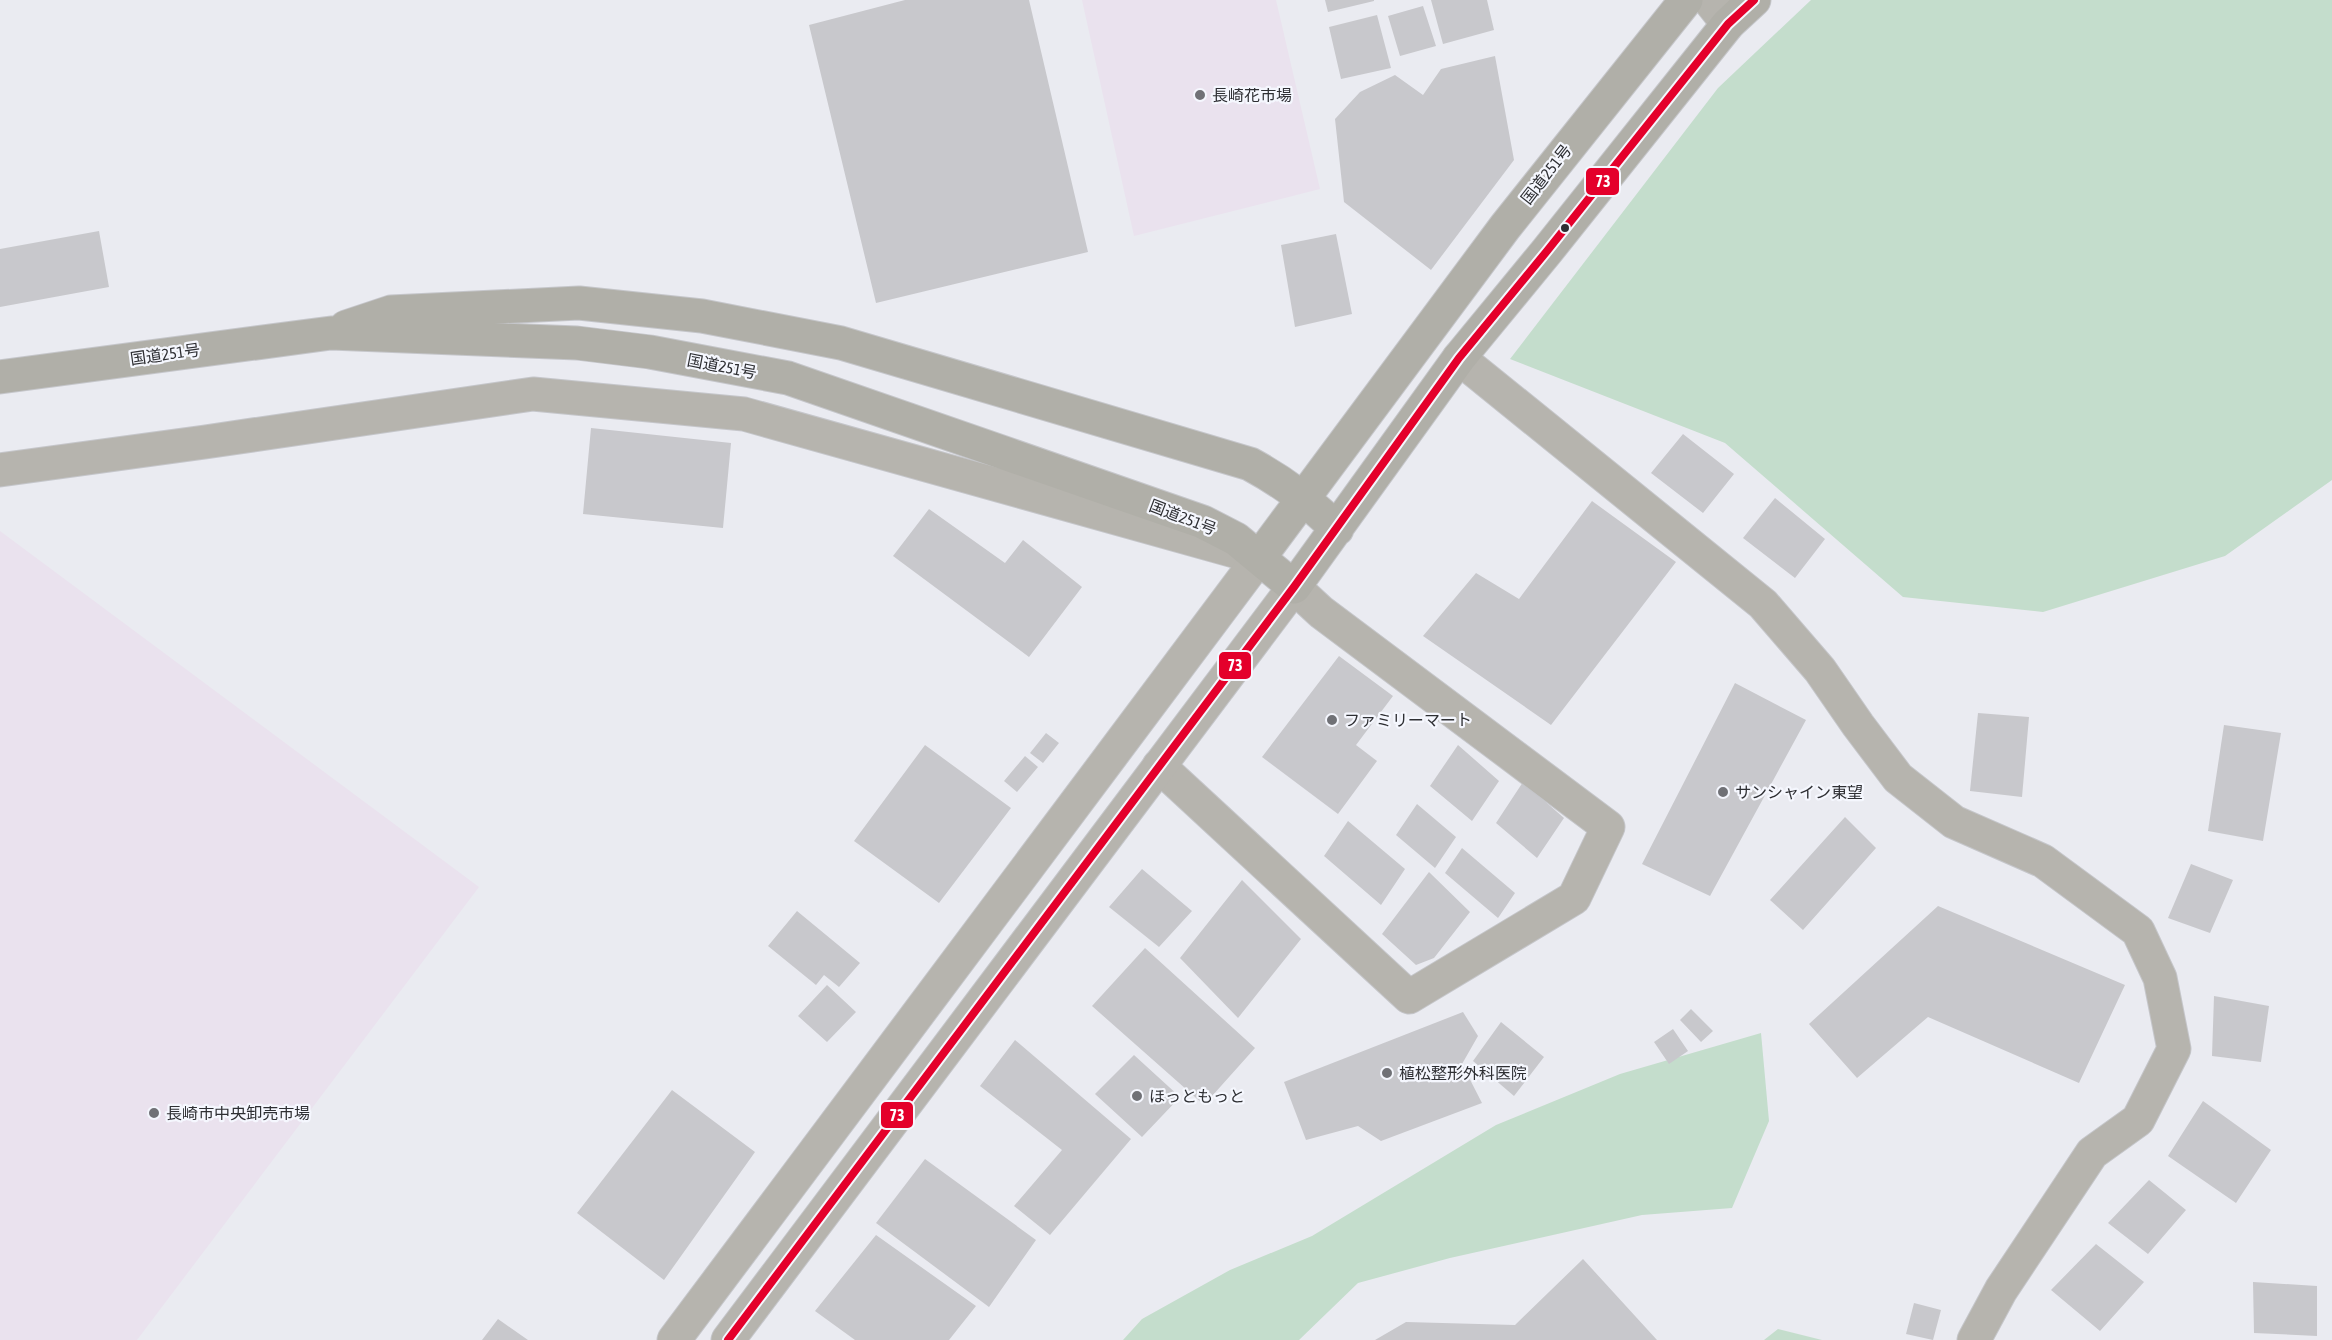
<svg xmlns="http://www.w3.org/2000/svg" width="2332" height="1340" viewBox="0 0 2332 1340" font-family="'Asap Condensed','Noto Sans JP',sans-serif">
	<style>
		.commercial { fill: #eae2ee }
		.green { fill: #c4ddcc }
		.building { fill: #c8c8cc }
		.lines { fill: none; stroke-linecap: round; stroke-linejoin: round }
		.minor-casing { stroke: #c5c6ca; stroke-width: 35 }
		.tertiary-casing { stroke: #c5c6ca; stroke-width: 35 }
		.trunk-casing { stroke: #c5c6ca; stroke-width: 35 }
		.minor { stroke: #b6b4ae; stroke-width: 33 }
		.tertiary { stroke: #b6b4ae; stroke-width: 33 }
		.trunk { stroke: #b0afa8; stroke-width: 33 }
		.bus-1-casing { stroke: #f5f7fe; stroke-width: 12 }
		.bus-1 { stroke: #e4002b; stroke-width: 8 }
		.poi-dot { fill: #707176; stroke: #f5f7fe; stroke-width: 2 }
		.bus-dot { fill: #2e2f33; stroke: #f5f7fe; stroke-width: 2 }
		.labels { text-anchor: middle; stroke-width: 4.5; stroke-linejoin: round; paint-order: stroke }
		.poi-label { font-size: 16px; fill: #2e2f33; stroke: #f5f7fe; text-anchor: start }
		.street-label { font-size: 16px; fill: #2e2f33; stroke: #f5f7fe }
		.line-badge { stroke: #f5f7fe; stroke-width: 2 }
		.badge-label { font-size: 16px; text-anchor: middle; font-weight: bold; fill: #fff }
	</style>
	<rect width="100%" height="100%" fill="#eaebf1"/>
	<!-- commercial -->
	<path class="commercial" d="M 1082,0 L 1276,0 L 1320,189 L 1134,236 Z
		M 0,531 L 479,887 L 137,1340 L 0,1340 Z"/>
	<!-- green -->
	<path class="green" d="M 1811,0 L 2332,0 L 2332,480 L 2225,556 L 2043,612 L 1903,597 L 1725,443 L 1510,359 L 1718,88 Z
		M 1761,1033 L 1769,1121 L 1732,1208 L 1642,1215 L 1450,1258 L 1358,1283 L 1299,1340 L 1123,1340 L 1142,1319 L 1230,1270 L 1312,1236 L 1496,1125 L 1620,1074 Z
		M 1778,1329 L 1822,1340 L 1764,1340 Z"/>
	<!-- building -->
	<path class="building" d="M 905,0 L 1029,0 L 1088,252 L 876,303 L 809,25 Z
		M 1325,0 L 1374,0 L 1374,1 L 1328,12 Z
		M 1431,0 L 1487,0 L 1494,30 L 1443,44 Z
		M 1423,6 L 1436,46 L 1400,56 L 1388,16 Z
		M 1377,15 L 1391,68 L 1341,79 L 1329,27 Z
		M 1495,56 L 1514,160 L 1431,270 L 1344,202 L 1335,119 L 1360,92 L 1395,75 L 1423,95 L 1441,69 Z
		M 99,231 L 109,287 L 0,307 L 0,249 Z
		M 1336,234 L 1352,314 L 1295,327 L 1281,245 Z
		M 591,428 L 731,443 L 723,528 L 583,514 Z
		M 1683,434 L 1734,474 L 1703,513 L 1651,473 Z
		M 1775,498 L 1825,539 L 1795,578 L 1743,538 Z
		M 1592,501 L 1676,562 L 1551,725 L 1423,636 L 1476,573 L 1519,599 Z
		M 929,509 L 1005,563 L 1023,540 L 1082,587 L 1029,657 L 893,556 Z
		M 1339,656 L 1393,696 L 1356,745 L 1377,761 L 1338,814 L 1262,757 Z
		M 1735,683 L 1806,720 L 1710,896 L 1642,864 Z
		M 1978,713 L 2029,717 L 2022,797 L 1970,791 Z
		M 2224,725 L 2281,733 L 2263,841 L 2208,831 Z
		M 1046,733 L 1059,743 L 1043,763 L 1030,753 Z
		M 925,745 L 1011,808 L 939,903 L 854,841 Z
		M 1458,745 L 1499,781 L 1472,821 L 1430,786 Z
		M 1025,756 L 1038,767 L 1017,792 L 1004,781 Z
		M 1523,782 L 1564,818 L 1537,858 L 1496,823 Z
		M 1417,804 L 1456,837 L 1435,868 L 1396,835 Z
		M 1845,817 L 1876,848 L 1803,930 L 1770,900 Z
		M 1348,821 L 1405,869 L 1381,905 L 1324,856 Z
		M 1462,848 L 1515,893 L 1498,918 L 1445,873 Z
		M 2191,864 L 2233,880 L 2210,933 L 2168,918 Z
		M 1142,869 L 1192,911 L 1159,947 L 1109,907 Z
		M 1429,872 L 1470,912 L 1434,958 L 1416,965 L 1382,934 Z
		M 1242,880 L 1301,939 L 1238,1018 L 1180,958 Z
		M 1938,906 L 2125,985 L 2079,1083 L 1928,1017 L 1857,1078 L 1809,1024 Z
		M 797,911 L 860,963 L 839,987 L 824,975 L 816,985 L 768,946 Z
		M 1145,948 L 1255,1048 L 1204,1105 L 1092,1006 Z
		M 827,985 L 856,1012 L 827,1042 L 798,1016 Z
		M 2214,996 L 2269,1006 L 2261,1062 L 2212,1056 Z
		M 1691,1009 L 1713,1031 L 1701,1042 L 1680,1020 Z
		M 1463,1012 L 1478,1036 L 1462,1064 L 1482,1103 L 1381,1141 L 1358,1126 L 1306,1140 L 1284,1082 Z
		M 1501,1022 L 1544,1057 L 1514,1096 L 1473,1061 Z
		M 1673,1029 L 1688,1051 L 1669,1064 L 1654,1042 Z
		M 1015,1040 L 1131,1139 L 1050,1235 L 1014,1206 L 1062,1150 L 980,1086 Z
		M 1134,1055 L 1180,1097 L 1142,1137 L 1095,1094 Z
		M 672,1090 L 755,1152 L 664,1280 L 577,1213 Z
		M 2203,1101 L 2271,1150 L 2236,1203 L 2168,1156 Z
		M 925,1159 L 1036,1240 L 989,1307 L 876,1223 Z
		M 2149,1180 L 2186,1210 L 2148,1254 L 2108,1223 Z
		M 876,1235 L 976,1306 L 949,1340 L 855,1340 L 815,1311 Z
		M 2096,1244 L 2144,1282 L 2100,1331 L 2051,1290 Z
		M 1583,1259 L 1657,1340 L 1375,1340 L 1406,1322 L 1515,1325 Z
		M 2253,1282 L 2317,1286 L 2317,1336 L 2254,1333 Z
		M 1914,1303 L 1941,1310 L 1933,1340 L 1906,1334 Z
		M 498,1319 L 528,1340 L 482,1340 Z"/>
	<g class="lines">
		<!-- minor casing -->
		<g class="minor-casing">
			<path id="minor" d="M 0,470 L 205,442 L 533,394 L 744,414 L 1252,556
				M 1159,766 L 1409,997 L 1574,898 L 1608,827 L 1321,612 L 1294,587"/>
		</g>
		<!-- tertiary casing -->
		<g class="tertiary-casing">
			<path id="tertiary" d="M 1709,0 L 1728,24
				M 1459,358 L 1763,604 L 1820,670 L 1858,725 L 1898,778 L 1954,822 L 2043,861 L 2138,931 L 2160,978 L 2174,1049 L 2138,1120 L 2092,1153 L 2001,1290 L 1974,1340
				M 674,1340 L 1259,558
				M 728,1340 L 1294,587"/>
		</g>
		<!-- trunk casing -->
		<g class="trunk-casing">
			<path id="trunk" d="M 346,327 L 391,312 L 579,303 L 702,316 L 841,343 L 1250,464 C 1285,483 1308,501 1337,529
				M 0,377 L 331,333 L 577,343 L 650,352 L 788,378 L 1203,522 L 1236,539 L 1294,587 L 1459,358 L 1547,251 L 1728,24 L 1754,0
				M 1259,558 L 1505,227 L 1686,0"/>
		</g>
		<!-- minor -->
		<use href="#minor" class="minor"/>
		<!-- tertiary -->
		<use href="#tertiary" class="tertiary"/>
		<!-- trunk -->
		<use href="#trunk" class="trunk"/>
		<!-- bus-1 casing -->
		<g class="bus-1-casing">
			<path id="bus-1" d="M 728,1340 L 1294,587 L 1459,358 L 1547,251 L 1728,24 L 1754,0"/>
		</g>
		<!-- bus-1 -->
		<use href="#bus-1" class="bus-1"/>
	</g>
	<!-- markers -->
	<g class="poi-dot">
		<circle cx="1200" cy="95" r="6"/>
		<circle cx="1332" cy="720" r="6"/>
		<circle cx="1723" cy="792" r="6"/>
		<circle cx="1387" cy="1073" r="6"/>
		<circle cx="1137" cy="1096" r="6"/>
		<circle cx="154" cy="1113" r="6"/>
	</g>
	<circle class="bus-dot" cx="1565" cy="228" r="5"/>
	<g class="labels">
		<!-- poi labels -->
		<g class="poi-label">
			<text x="1212" y="101">長崎花市場</text>
			<text x="1344" y="726">ファミリーマート</text>
			<text x="1735" y="798">サンシャイン東望</text>
			<text x="1399" y="1079">植松整形外科医院</text>
			<text x="1149" y="1102">ほっともっと</text>
			<text x="166" y="1119">長崎市中央卸売市場</text>
		</g>
		<!-- street labels -->
		<g class="street-label">
			<text transform="translate(1546 174) rotate(-52)" y="6">国道251号</text>
			<text transform="translate(165 354) rotate(-8)" y="6">国道251号</text>
			<text transform="translate(722 366) rotate(11)" y="6">国道251号</text>
			<text transform="translate(1183 517) rotate(21)" y="6">国道251号</text>
		</g>
	</g>
	<g class="line-badge">
		<rect x="1585" y="167" width="35" height="29" rx="6" fill="#e4002b"/>
		<rect x="1218" y="651" width="34" height="29" rx="6" fill="#e4002b"/>
		<rect x="880" y="1101" width="34" height="28" rx="6" fill="#e4002b"/>
	</g>
	<g class="badge-label">
		<text x="1603" y="187">73</text>
		<text x="1235" y="671">73</text>
		<text x="897" y="1121">73</text>
	</g>
</svg>
